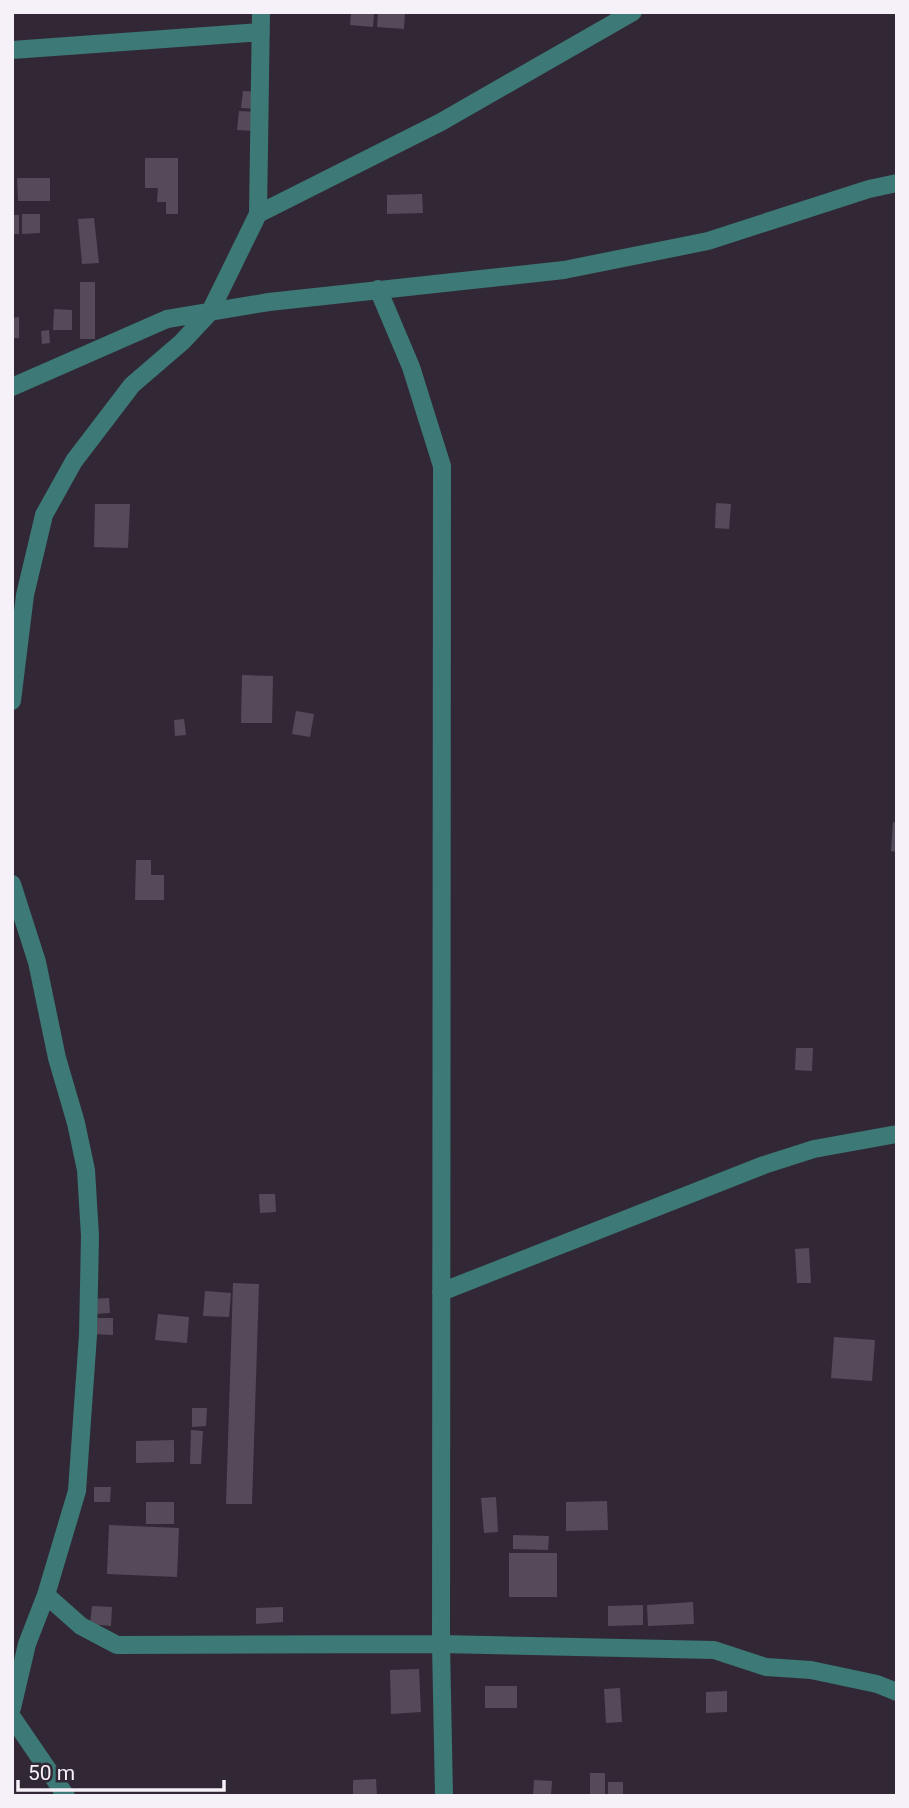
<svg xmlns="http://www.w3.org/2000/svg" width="909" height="1808" viewBox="0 0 909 1808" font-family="Roboto,sans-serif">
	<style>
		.building { fill: #554a59 }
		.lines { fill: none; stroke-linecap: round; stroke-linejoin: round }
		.minor { stroke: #3c7977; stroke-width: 18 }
		.tertiary { stroke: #3c7977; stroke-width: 18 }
	</style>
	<rect width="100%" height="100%" fill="#322835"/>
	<!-- building -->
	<path class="building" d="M 351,12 L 374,12 L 373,27 L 350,25 Z
		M 378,12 L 405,12 L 404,29 L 377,27 Z
		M 243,91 L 258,92 L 256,109 L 241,108 Z
		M 239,111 L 256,112 L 254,131 L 237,130 Z
		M 145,158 L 178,158 L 178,214 L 166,214 L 166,202 L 157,202 L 158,188 L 145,188 Z
		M 17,178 L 50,178 L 50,201 L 18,201 Z
		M 422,194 L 423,213 L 387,214 L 387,195 Z
		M 22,214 L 40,214 L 40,233 L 22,234 Z
		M 12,215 L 19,215 L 19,234 L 12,234 Z
		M 94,218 L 99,263 L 82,264 L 78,219 Z
		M 80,282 L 95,282 L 95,339 L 80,339 Z
		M 54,309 L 72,310 L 72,330 L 53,330 Z
		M 19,317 L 19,338 L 12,338 L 12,318 Z
		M 49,330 L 50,343 L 42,344 L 41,331 Z
		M 716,503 L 731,504 L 729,529 L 715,528 Z
		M 95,504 L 130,504 L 128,548 L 94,547 Z
		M 242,675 L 273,676 L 272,723 L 241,723 Z
		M 296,711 L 314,714 L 310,737 L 292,734 Z
		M 184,719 L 186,735 L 175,736 L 174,720 Z
		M 893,822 L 897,823 L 897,852 L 891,851 Z
		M 136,860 L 151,860 L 151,875 L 164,875 L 164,900 L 135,900 Z
		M 796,1048 L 813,1048 L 812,1071 L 795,1070 Z
		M 259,1194 L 275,1194 L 276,1212 L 260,1213 Z
		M 809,1248 L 811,1283 L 797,1283 L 795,1249 Z
		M 233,1283 L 259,1284 L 252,1504 L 226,1504 Z
		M 205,1291 L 231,1293 L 229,1317 L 203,1316 Z
		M 109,1298 L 110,1313 L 93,1314 L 92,1299 Z
		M 158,1314 L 189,1317 L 187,1343 L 155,1340 Z
		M 94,1318 L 113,1318 L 113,1335 L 93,1334 Z
		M 834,1337 L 875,1340 L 872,1381 L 831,1378 Z
		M 192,1408 L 207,1408 L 206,1426 L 192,1427 Z
		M 191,1430 L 203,1431 L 201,1464 L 190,1464 Z
		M 174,1440 L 174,1462 L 136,1463 L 136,1441 Z
		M 94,1487 L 111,1487 L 110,1502 L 94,1502 Z
		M 496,1497 L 498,1532 L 484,1533 L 481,1498 Z
		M 607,1501 L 608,1530 L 566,1531 L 566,1502 Z
		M 146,1502 L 174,1502 L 174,1524 L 146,1524 Z
		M 109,1525 L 179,1528 L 177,1577 L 107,1574 Z
		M 513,1535 L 549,1536 L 548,1550 L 513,1549 Z
		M 509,1553 L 557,1553 L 557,1597 L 509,1597 Z
		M 693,1602 L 694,1624 L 648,1626 L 647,1605 Z
		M 643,1605 L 643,1625 L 608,1626 L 608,1606 Z
		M 92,1606 L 112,1607 L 111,1626 L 90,1624 Z
		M 283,1607 L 283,1622 L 256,1624 L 256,1608 Z
		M 419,1669 L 421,1712 L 391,1714 L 390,1670 Z
		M 485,1686 L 517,1686 L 517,1708 L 485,1708 Z
		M 620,1688 L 622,1722 L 606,1723 L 604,1689 Z
		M 727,1691 L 727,1712 L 706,1713 L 706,1692 Z
		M 590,1773 L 605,1773 L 605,1796 L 590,1796 Z
		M 376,1779 L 377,1796 L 353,1796 L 353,1780 Z
		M 534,1780 L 552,1781 L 551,1796 L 533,1796 Z
		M 608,1782 L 623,1782 L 623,1796 L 608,1796 Z"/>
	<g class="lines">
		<!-- minor -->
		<path class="minor" d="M 12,50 L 261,32
			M 258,214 L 441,122 L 633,12
			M 378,289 L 411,367 L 442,466 L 441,1644 L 444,1796
			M 12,387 L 167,319 L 269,302 L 564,270 L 708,241 L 869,189 L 897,183
			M 12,701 L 25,595 L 44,515 L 74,461 L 132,385 L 182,342 L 210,312 L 258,214 L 261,12
			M 12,884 L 37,962 L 57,1058 L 76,1123 L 86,1170 L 90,1236 L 88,1335 L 77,1491 L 46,1595 L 27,1644 L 12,1708
			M 441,1292 L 764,1165 L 814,1149 L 897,1134
			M 46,1595 L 81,1626 L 117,1645 L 441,1644 L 714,1650 L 766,1667 L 811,1670 L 877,1684 L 897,1692"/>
		<!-- tertiary -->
		<path class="tertiary" d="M 12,1717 L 66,1796"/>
	</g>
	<!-- border -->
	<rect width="909" height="1808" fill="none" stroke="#f6f0f8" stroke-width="28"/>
	<!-- scale -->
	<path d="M18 1780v10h206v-10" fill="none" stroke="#f6f0f8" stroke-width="3.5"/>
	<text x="28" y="1780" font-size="21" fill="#f6f0f8" stroke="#322835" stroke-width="5" paint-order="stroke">50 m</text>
</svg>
